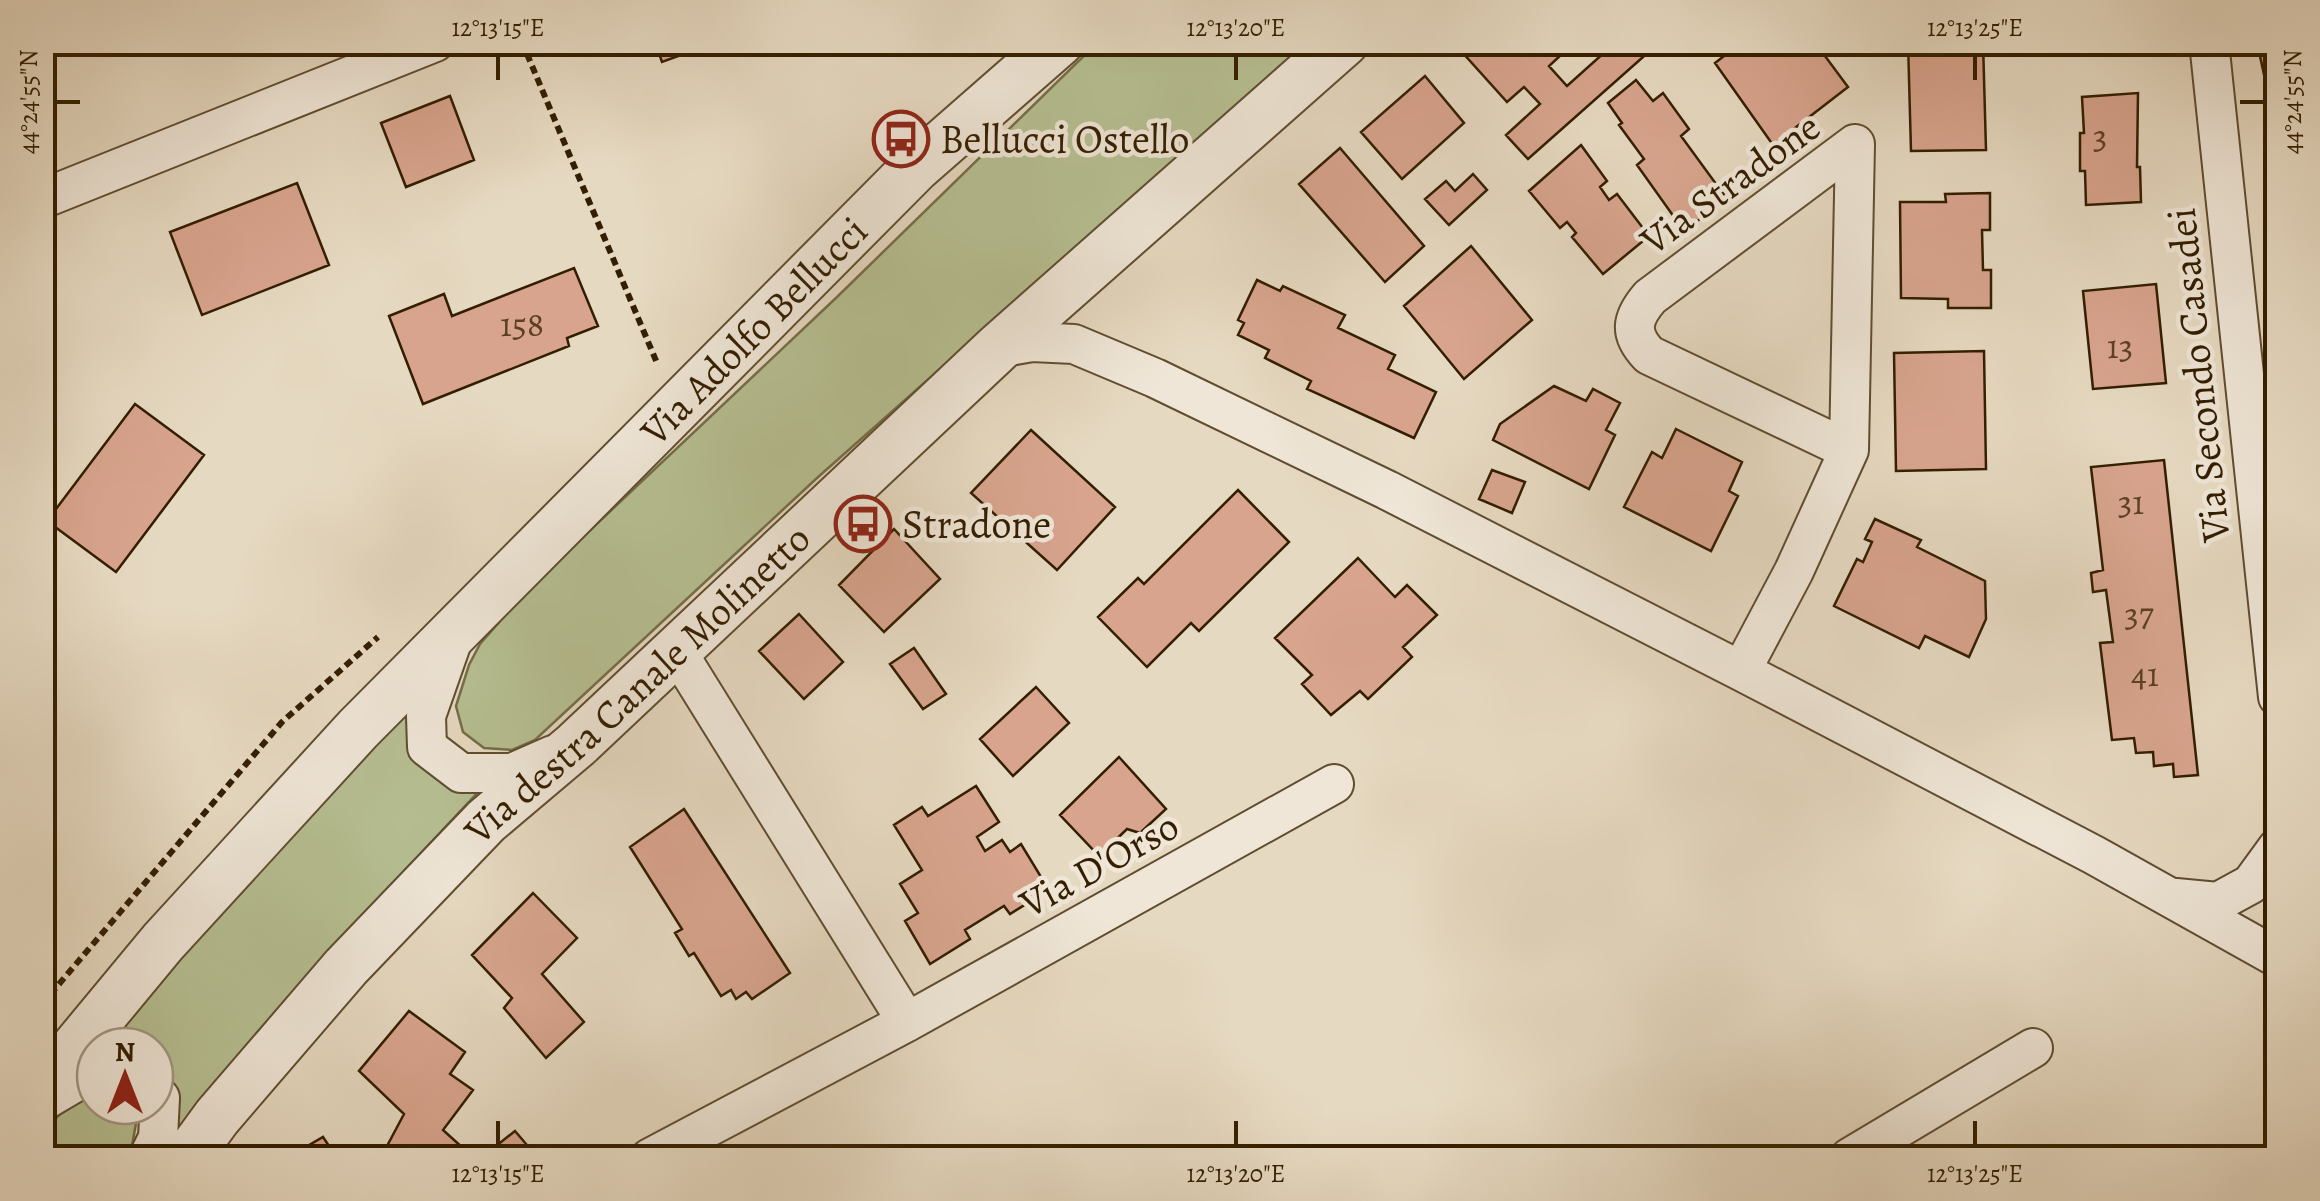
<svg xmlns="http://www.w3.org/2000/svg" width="2320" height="1201" viewBox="0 0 2320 1201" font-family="Alegreya,serif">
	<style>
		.green { fill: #b6bf92; stroke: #746e49; stroke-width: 2.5 }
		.building { fill: #d8a48e; stroke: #331e00; stroke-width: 2.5 }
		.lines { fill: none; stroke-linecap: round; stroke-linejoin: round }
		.minor-casing { stroke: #604d30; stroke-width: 42 }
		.tertiary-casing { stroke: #604d30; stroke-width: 52 }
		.path { stroke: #331e00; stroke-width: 6; stroke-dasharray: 8 5; stroke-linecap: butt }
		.minor { stroke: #efe6d7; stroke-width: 38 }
		.tertiary { stroke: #efe6d7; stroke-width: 48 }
		.ticks { fill: none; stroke: #331e00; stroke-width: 4 }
		.labels { text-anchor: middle; stroke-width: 9; stroke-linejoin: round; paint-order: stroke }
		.number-label { font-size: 35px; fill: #5c4024 }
		.poi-label { font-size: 40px; fill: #331e00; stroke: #efe6d7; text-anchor: start }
		.street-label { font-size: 40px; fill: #331e00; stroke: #efe6d7 }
		.neatline { fill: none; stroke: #331e00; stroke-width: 4 }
		.ticks-label { font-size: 25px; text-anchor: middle; fill: #331e00 }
	</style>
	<rect width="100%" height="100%" fill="#e6d9c1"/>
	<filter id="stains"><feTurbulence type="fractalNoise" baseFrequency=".002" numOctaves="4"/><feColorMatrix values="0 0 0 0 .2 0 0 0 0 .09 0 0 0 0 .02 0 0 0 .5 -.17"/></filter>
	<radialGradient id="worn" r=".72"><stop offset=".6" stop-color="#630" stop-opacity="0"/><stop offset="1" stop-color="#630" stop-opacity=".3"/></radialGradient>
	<!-- green -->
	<path class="green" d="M 1097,43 L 1308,43 L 817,478 L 535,740 L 512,750 L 484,748 L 463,732 L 456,706 L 469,665 L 480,644 L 530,587 L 837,297 Z
		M 412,708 L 415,760 L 444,784 L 480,790 L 317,964 L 171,1137 C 172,1112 178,1083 155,1068 L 155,1046 L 103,1046 L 300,818 Z
		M 87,1096 L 95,1098 L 95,1106 L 119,1106 L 136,1123 L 131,1152 L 126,1158 L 43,1158 L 42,1133 L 64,1110 Z"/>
	<!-- building -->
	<path class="building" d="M 655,42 L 717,42 L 662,62 Z
		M 1472,42 L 1575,42 L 1549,66 L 1567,86 L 1616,42 L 1660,42 L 1528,159 L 1506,135 L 1540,104 L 1524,87 L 1507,102 L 1462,52 Z
		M 1742,42 L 1829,42 L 1834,50 L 1825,56 L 1848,87 L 1773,145 L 1715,63 Z
		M 1908,42 L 1983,42 L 1986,150 L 1911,151 Z
		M 2257,42 L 2278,42 L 2278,140 Z
		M 1425,76 L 1464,123 L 1402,179 L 1361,132 Z
		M 1636,80 L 1653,101 L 1663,93 L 1689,129 L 1681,136 L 1727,199 L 1684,231 L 1637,165 L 1644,159 L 1619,125 L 1622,123 L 1608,103 Z
		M 2138,93 L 2137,167 L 2140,167 L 2141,202 L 2086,205 L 2085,171 L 2080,171 L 2080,133 L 2084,133 L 2082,97 Z
		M 450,96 L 474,160 L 406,187 L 381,123 Z
		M 1581,145 L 1607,181 L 1600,187 L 1609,200 L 1617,194 L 1649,236 L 1603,274 L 1572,237 L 1576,233 L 1567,222 L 1560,228 L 1529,191 Z
		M 1340,148 L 1424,246 L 1385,282 L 1299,184 Z
		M 1473,174 L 1487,190 L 1449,225 L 1425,199 L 1446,181 L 1455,191 Z
		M 297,183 L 329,265 L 202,315 L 170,232 Z
		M 1990,193 L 1990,230 L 1982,230 L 1983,270 L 1991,270 L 1991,308 L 1948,308 L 1948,299 L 1901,298 L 1900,202 L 1946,202 L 1945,194 Z
		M 1471,246 L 1532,320 L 1464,379 L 1404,306 Z
		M 574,268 L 598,326 L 567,338 L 569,346 L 423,404 L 389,316 L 444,294 L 452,316 Z
		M 1257,280 L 1280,291 L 1283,286 L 1345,315 L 1338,328 L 1395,355 L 1388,369 L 1436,392 L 1414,438 L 1307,389 L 1311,381 L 1265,358 L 1269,350 L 1238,335 L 1244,323 L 1238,320 Z
		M 2156,284 L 2166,383 L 2093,389 L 2083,291 Z
		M 1984,351 L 1986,469 L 1896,471 L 1894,353 Z
		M 1554,386 L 1586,401 L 1593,389 L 1620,403 L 1606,430 L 1615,435 L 1589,489 L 1493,440 L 1500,424 Z
		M 135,404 L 204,455 L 116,572 L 47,521 Z
		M 1676,429 L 1742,462 L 1729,491 L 1738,496 L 1711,551 L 1624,507 L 1652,452 L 1662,458 Z
		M 1031,430 L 1115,507 L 1057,570 L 971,493 Z
		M 2164,460 L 2198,775 L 2174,777 L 2173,764 L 2154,766 L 2153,752 L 2136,753 L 2134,738 L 2112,740 L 2100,643 L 2113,642 L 2106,590 L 2093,592 L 2091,573 L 2103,570 L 2091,467 Z
		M 1492,470 L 1525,482 L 1512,513 L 1479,499 Z
		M 1238,490 L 1289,542 L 1199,631 L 1191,623 L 1147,667 L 1098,617 L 1138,578 L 1144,584 Z
		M 1875,519 L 1921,540 L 1917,547 L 1985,581 L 1986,619 L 1969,657 L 1925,636 L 1919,648 L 1834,606 L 1857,559 L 1863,562 L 1872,542 L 1865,539 Z
		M 894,529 L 940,579 L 884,632 L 839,585 Z
		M 1358,558 L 1395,597 L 1407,585 L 1437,615 L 1403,647 L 1412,657 L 1368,699 L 1360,691 L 1331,715 L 1302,684 L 1312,675 L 1275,638 Z
		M 799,614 L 843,662 L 804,699 L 759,651 Z
		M 914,648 L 946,694 L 923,709 L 890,664 Z
		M 1036,687 L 1069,723 L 1013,776 L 980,739 Z
		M 1119,757 L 1166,809 L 1140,833 L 1127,829 L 1099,856 L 1060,815 Z
		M 976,786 L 999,822 L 977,837 L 985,851 L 1002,840 L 1010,852 L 1021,844 L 1049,890 L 1010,914 L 1004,906 L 965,930 L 970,939 L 930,964 L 905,921 L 918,913 L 900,884 L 922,870 L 894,825 L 922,807 L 928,816 Z
		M 684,809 L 790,973 L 752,999 L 746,992 L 736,999 L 731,990 L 721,996 L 694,953 L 689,956 L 675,933 L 682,929 L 630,847 Z
		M 533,893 L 577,938 L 542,974 L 584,1022 L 546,1058 L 504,1008 L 512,998 L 472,955 Z
		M 409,1011 L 465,1052 L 450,1074 L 473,1090 L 443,1130 L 474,1158 L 405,1158 L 387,1146 L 404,1114 L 359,1071 Z
		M 515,1131 L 538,1158 L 481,1158 Z
		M 323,1137 L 337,1158 L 287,1158 Z"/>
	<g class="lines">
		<!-- minor casing -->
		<g class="minor-casing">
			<path id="minor" d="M 2209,42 L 2278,697
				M 42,199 L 435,42
				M 998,348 L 1032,342 L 1074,344 L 1155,378 L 1387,490 L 1741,671 L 2094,855 L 2278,958
				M 454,636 L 426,716 L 427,747 L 461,773 L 512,773 L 553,755
				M 676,650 L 907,1022
				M 1741,671 L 1794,571 L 1849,450 L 1855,144 L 1650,297 C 1631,319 1629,334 1649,355 L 1849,450
				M 2176,898 L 2218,902 L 2251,884 L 2278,847
				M 42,1102 L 86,1076 L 95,1074
				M 148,1158 L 158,1138 L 160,1098 L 155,1092
				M 650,1158 L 907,1022 L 1334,784
				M 1849,1158 L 2033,1048"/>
		</g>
		<!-- tertiary casing -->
		<g class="tertiary-casing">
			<g id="tertiary">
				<path id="s1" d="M 42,1088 L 163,942 L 358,729 L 915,168 L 1059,42"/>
				<path id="s2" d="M 187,1158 L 217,1117 L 346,967 L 486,821 L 576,745 L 998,348 L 1344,42"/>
			</g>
		</g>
		<!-- path -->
		<path class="path" d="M 522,42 L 657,363
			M 42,1004 L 282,722 L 378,637"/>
		<!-- minor -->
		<use href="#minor" class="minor"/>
		<!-- tertiary -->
		<use href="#tertiary" class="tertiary"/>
	</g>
	<!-- ticks -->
	<path class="ticks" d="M 498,55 L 498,80M 1236,55 L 1236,80M 1975,55 L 1975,80M 55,102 L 80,102M 2240,102 L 2265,102M 498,1121 L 498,1146M 1236,1121 L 1236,1146M 1975,1121 L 1975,1146"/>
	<!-- icons -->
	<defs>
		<g id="bus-ring" transform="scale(2.875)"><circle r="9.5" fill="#efe6d7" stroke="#8f2418" stroke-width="1.5"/><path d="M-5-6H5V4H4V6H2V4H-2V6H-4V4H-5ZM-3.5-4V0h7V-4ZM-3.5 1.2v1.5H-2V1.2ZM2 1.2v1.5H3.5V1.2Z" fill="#8f2418"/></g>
	</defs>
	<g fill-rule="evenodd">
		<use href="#bus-ring" x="901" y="139"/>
		<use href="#bus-ring" x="863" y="524"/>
	</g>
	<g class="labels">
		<!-- number labels -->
		<g class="number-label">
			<text x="2100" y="148">3</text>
			<text x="522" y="336">158</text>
			<text x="2120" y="358">13</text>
			<text x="2131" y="514">31</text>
			<text x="2139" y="626">37</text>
			<text x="2145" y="686">41</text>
		</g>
		<!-- poi labels -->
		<g class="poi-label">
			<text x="940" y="153">Bellucci Ostello</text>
			<text x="902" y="538">Stradone</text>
		</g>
		<!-- street labels -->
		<g class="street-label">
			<text transform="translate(1730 183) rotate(-36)" y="14">Via Stradone</text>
			<text dy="14" stroke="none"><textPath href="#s1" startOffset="1040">Via Adolfo Bellucci</textPath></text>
			<text transform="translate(2198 375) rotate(-96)" y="14">Via Secondo Casadei</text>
			<text dy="14" stroke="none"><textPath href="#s2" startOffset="655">Via destra Canale Molinetto</textPath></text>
			<text transform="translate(1099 864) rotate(-29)" y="14">Via D'Orso</text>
		</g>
	</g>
	<!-- margin -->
	<rect width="2320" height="1201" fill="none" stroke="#e6d9c1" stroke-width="110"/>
	<!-- north arrow -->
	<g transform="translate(125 1076)"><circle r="48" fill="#efe6d7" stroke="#a49681" stroke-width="2.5"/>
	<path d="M0-8L18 38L0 25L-18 38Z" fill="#8f2418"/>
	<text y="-15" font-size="28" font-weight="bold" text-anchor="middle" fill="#331e00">N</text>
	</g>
	<rect x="55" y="55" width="2210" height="1091" class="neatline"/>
	<g class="ticks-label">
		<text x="498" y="36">12°13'15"E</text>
		<text x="1236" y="36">12°13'20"E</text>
		<text x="1975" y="36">12°13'25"E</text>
		<text transform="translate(28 102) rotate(-90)" y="9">44°24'55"N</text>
		<text transform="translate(2292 102) rotate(-90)" y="9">44°24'55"N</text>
		<text x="498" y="1182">12°13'15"E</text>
		<text x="1236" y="1182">12°13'20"E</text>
		<text x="1975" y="1182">12°13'25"E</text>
	</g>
	<rect width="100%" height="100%" filter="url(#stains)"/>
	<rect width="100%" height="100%" fill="url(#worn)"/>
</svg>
